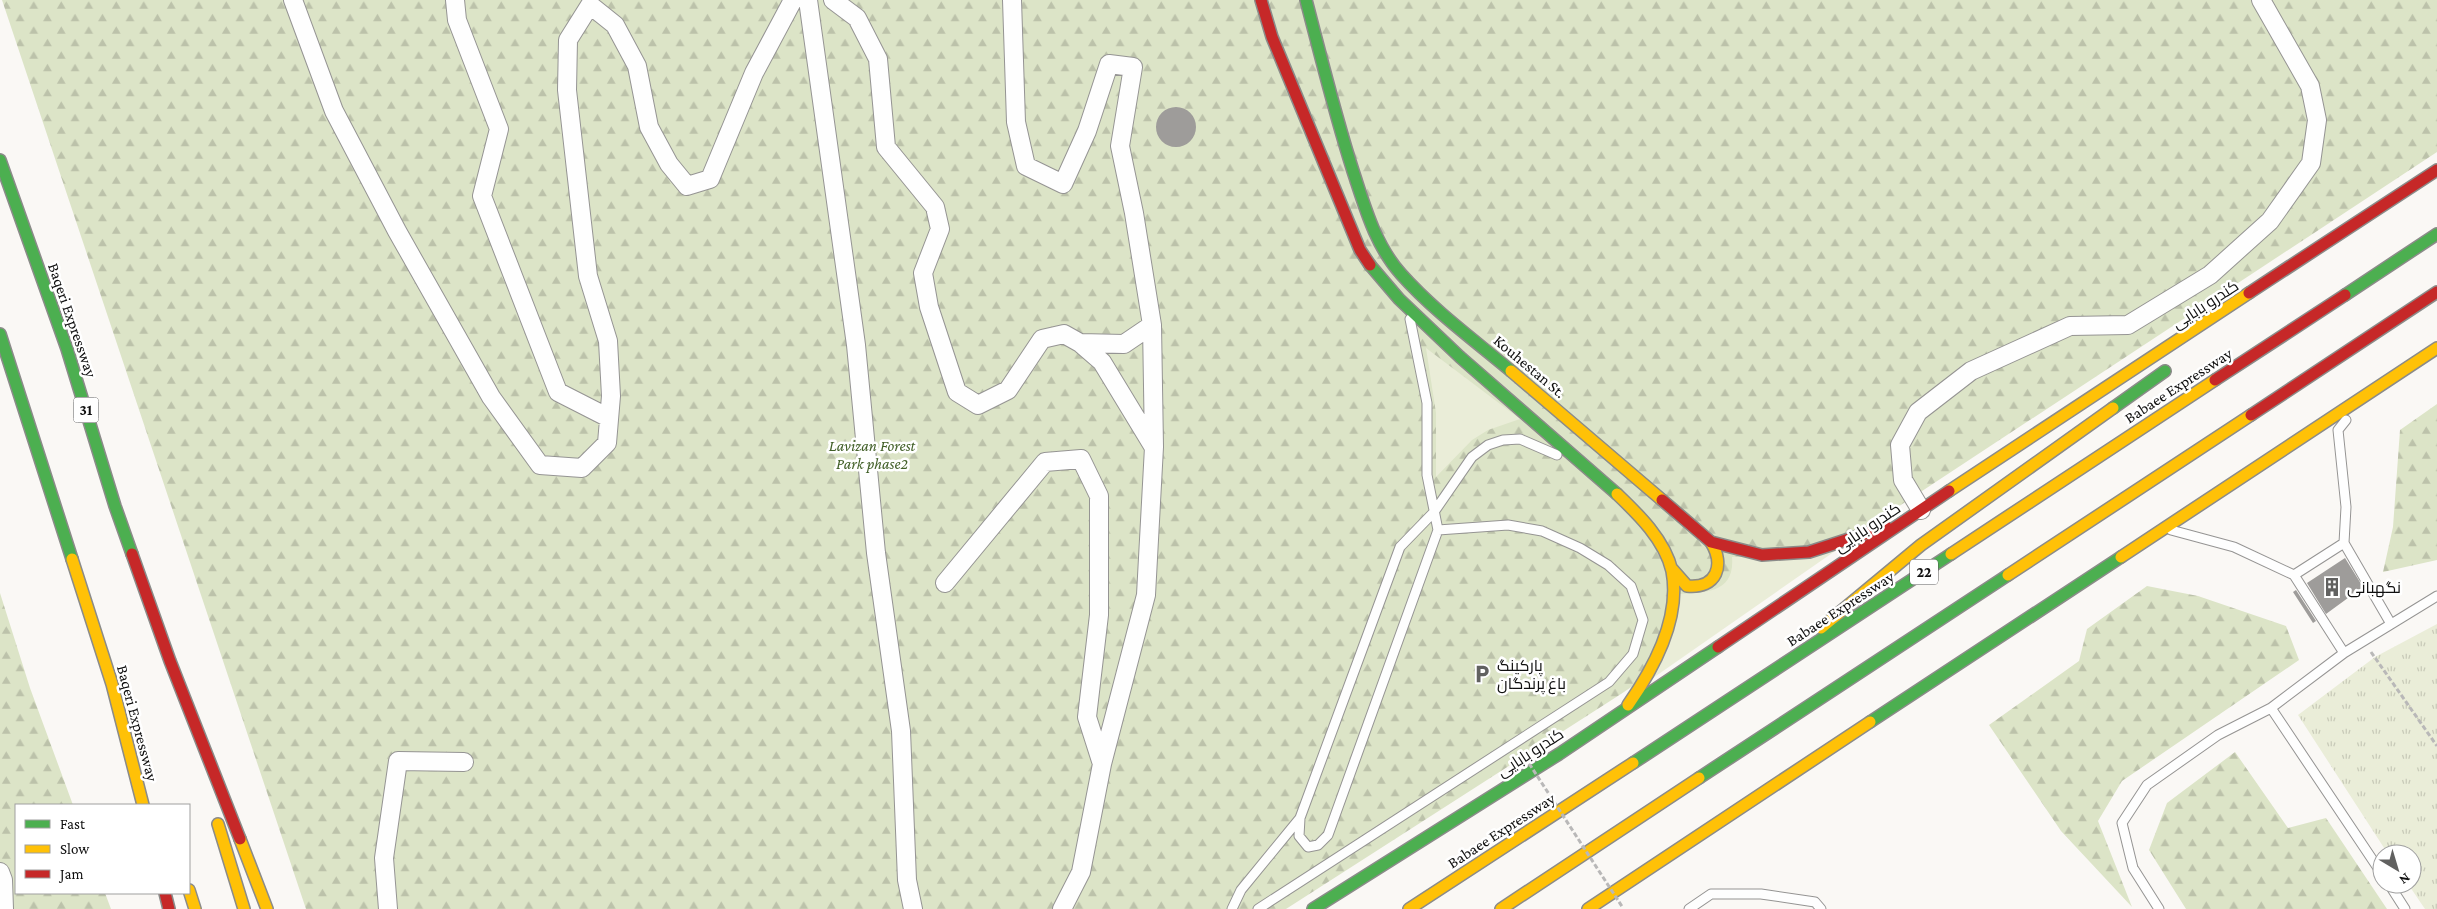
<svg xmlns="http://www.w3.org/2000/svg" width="2437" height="909" viewBox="0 0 2437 909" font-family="'Crimson Pro',Cairo,serif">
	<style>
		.grass { fill: url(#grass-tufts) }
		.forest { fill: url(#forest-firs) }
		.garden { fill: #eaedd8 }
		.building { fill: #9e9c9a }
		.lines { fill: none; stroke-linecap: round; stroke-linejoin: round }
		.lane-casing { stroke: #959493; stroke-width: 11 }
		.street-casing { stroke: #959493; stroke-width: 20 }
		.fast-casing { stroke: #8b8b89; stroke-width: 14 }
		.slow-casing { stroke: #8b8b89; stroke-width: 14 }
		.jam-casing { stroke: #8b8b89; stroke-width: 14 }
		.path { stroke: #b9b8b8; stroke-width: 3; stroke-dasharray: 5 2.5; stroke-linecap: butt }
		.lane { stroke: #fefefe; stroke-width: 9 }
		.street { stroke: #fefefe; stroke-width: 18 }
		.fast { stroke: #4caf50; stroke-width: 11 }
		.slow { stroke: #ffc107; stroke-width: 11 }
		.jam { stroke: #c62828; stroke-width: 11 }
		.path-bridge { stroke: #b9b8b8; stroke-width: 3; stroke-dasharray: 5 2.5; stroke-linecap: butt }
		.labels { text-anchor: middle; stroke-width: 5; stroke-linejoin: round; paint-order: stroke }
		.shield { fill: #fff; stroke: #575757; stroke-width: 1 }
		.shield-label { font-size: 15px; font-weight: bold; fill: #0f0f0f }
		.street-label { font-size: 16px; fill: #0f0f0f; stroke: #fff }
		.park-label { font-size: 16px; font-style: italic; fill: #415f27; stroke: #fff }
		.poi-label { font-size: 16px; fill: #0f0f0f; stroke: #fff; text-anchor: start }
	</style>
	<defs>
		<pattern id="grass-tufts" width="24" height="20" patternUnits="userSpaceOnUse" patternTransform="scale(1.25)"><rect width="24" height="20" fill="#eaedd8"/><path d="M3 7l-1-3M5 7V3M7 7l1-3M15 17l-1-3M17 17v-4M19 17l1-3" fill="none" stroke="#c8cab8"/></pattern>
		<pattern id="forest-firs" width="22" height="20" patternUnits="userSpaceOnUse" patternTransform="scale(1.25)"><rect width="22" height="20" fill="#dce4c7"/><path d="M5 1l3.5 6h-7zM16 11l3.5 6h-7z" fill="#bcc2aa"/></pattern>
	</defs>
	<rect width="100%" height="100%" fill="#faf8f5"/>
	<!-- grass -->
	<path class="grass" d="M 2437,624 L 2437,909 L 2425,909 L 2408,884 L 2412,884 L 2412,854 L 2388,854 L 2298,715 L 2375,657 Z"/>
	<!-- forest -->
	<path class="forest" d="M 2,0 L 2437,0 L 2437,152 L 1875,522 L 1621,694 L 1286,909 L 306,909 Z
		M 2437,404 L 2437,560 L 2383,572 L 2393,527 L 2400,430 Z
		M 2147,586 L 2198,596 L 2286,626 L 2299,660 L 2122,781 L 2098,821 L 2132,907 L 2061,831 L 1989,725 L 2079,661 L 2087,629 Z
		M 0,593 L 30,688 L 73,805 L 16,805 L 16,893 L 105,893 L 111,909 L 0,909 Z
		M 2235,752 L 2288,828 L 2326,818 L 2387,909 L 2186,909 L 2149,850 L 2167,803 Z"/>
	<!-- garden -->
	<path class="garden" d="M 1426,348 L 1520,419 L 1488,430 L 1472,440 L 1436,477 L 1436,413 Z
		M 1838,549 L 1653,678 L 1680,594 C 1706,592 1735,593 1732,557 Z"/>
	<!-- building -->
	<path class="building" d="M1156 127a20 20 0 1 1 40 0a20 20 0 1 1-40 0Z
		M 2345,558 L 2363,587 L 2326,614 L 2307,583 Z
		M 2296,590 L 2316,621 L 2313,623 L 2293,592 Z"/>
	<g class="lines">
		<!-- lane casing -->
		<g class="lane-casing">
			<path id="lane" d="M 2171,530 L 2234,547 L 2294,575 L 2344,543 L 2346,507 L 2338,430 L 2346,420
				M 2344,543 L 2391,624
				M 2294,575 L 2344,653
				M 2271,708 L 2382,874
				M 1300,818 L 1299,836 L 1308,847 L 1318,845 L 1328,835 L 1438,530 L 1427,475 L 1427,403 L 1410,319
				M 2389,884 L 2405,909
				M 1232,909 L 1241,890 L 1300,818 L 1400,547 L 1434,512 L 1472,457 L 1488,445 L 1503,440 L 1520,439 L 1557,455
				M 1258,909 L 1609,682 L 1633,654 L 1643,620 L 1631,586 L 1608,565 L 1580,548 L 1542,531 L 1508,525 L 1438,530
				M 1689,909 L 1711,894 L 1761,894 L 1815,902 L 1821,909
				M 2159,909 L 2133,868 L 2122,823 L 2147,785 L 2218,735 L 2271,708 L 2344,653 L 2437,596"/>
		</g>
		<!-- street casing -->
		<g class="street-casing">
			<path id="street" d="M 293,0 L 334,111 L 397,231 L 491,397 L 540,465 L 582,468 L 607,443 L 611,396 L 608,341 L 588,276 L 567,90 L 568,40 L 590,5 L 615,25 L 637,66 L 649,127 L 669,164 L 687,186 L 710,179 L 754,73 L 793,0
				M 455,0 L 457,20 L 499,129 L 482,196 L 558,392 L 609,418
				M 808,0 L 856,345 L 876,553 L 901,731 L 907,880 L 913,909
				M 833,0 L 857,18 L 878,59 L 886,147 L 935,207 L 940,229 L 923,273 L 929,307 L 957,392 L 978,405 L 1008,390 L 1042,339 L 1064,334 L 1080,343 L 1102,362 L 1153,446
				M 1012,0 L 1016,122 L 1026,166 L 1063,184 L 1087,131 L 1109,64 L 1133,67 L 1120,146 L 1134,213 L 1152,325 L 1154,447 L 1146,595 L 1102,764 L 1081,872 L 1062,909
				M 1080,343 L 1124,344 L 1152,325
				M 1921,510 L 1903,480 L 1900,445 L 1918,412 L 1971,371 L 2070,326 L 2128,325 L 2210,275 L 2270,221 L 2311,163 L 2317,120 L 2310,86 L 2261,0
				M 945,583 L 1045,462 L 1081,459 L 1099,496 L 1099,615 L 1087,717 L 1102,764
				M 0,872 L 3,880 L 4,909
				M 388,909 L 384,858 L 398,761 L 464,762"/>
		</g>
		<!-- fast casing -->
		<g class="fast-casing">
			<path id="fast" d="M 1306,0 C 1321,57 1335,115 1353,171 C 1365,207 1375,245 1401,274 C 1433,310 1474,340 1511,371
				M 0,160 L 67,349 L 115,506 L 132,554
				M 1370,265 L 1399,299 L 1460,357 L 1617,494
				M 2345,295 L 2437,234
				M 0,334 L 72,559
				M 2113,408 L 2165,371
				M 1870,722 L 2121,557
				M 1633,763 L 1951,554
				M 1699,778 L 2008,575
				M 1313,909 L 1559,754 L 1718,647"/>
		</g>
		<!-- slow casing -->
		<g class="slow-casing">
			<path id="slow" d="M 1511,371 L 1662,500
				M 1949,491 L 2249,293
				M 1617,494 C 1638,514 1665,540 1672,571 C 1681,618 1654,668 1628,705
				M 1951,554 L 2215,380
				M 2121,557 L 2437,348
				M 72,559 L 112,684 L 143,805
				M 1672,569 L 1687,586 C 1717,589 1725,565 1711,542
				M 2008,575 L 2251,415
				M 1821,628 L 1921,545 L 2113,408
				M 218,824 L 244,909
				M 240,839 L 267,909
				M 189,890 L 195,909
				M 1409,909 L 1633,763
				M 1501,909 L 1699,778
				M 1588,909 L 1870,722"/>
		</g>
		<!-- jam casing -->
		<g class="jam-casing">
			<path id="jam" d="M 1261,0 L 1272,37 L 1360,250 L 1370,265
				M 2249,293 L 2437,170
				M 2215,380 L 2345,295
				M 2251,415 L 2437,292
				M 1662,500 L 1711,542 L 1762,555 L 1809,552 L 1886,527
				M 132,554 L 170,661 L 240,839
				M 1718,647 L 1949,491
				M 165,893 L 169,909"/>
		</g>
		<!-- path -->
		<path class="path" d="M 2371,652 L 2437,746"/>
		<!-- lane -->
		<use href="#lane" class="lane"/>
		<!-- street -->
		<use href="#street" class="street"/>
		<!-- fast -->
		<use href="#fast" class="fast"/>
		<!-- slow -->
		<use href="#slow" class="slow"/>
		<!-- jam -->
		<use href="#jam" class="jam"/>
		<!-- path-bridge -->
		<path class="path-bridge" d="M 1521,751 L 1623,908"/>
	</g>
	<!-- icons -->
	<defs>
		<g id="building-bare" transform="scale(1.5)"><path d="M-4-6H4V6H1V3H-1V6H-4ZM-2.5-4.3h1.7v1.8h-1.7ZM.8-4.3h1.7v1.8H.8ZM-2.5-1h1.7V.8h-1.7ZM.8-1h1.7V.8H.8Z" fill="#616160" stroke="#fff" stroke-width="2.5" paint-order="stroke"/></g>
		<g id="parking-bare" transform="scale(1.5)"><path d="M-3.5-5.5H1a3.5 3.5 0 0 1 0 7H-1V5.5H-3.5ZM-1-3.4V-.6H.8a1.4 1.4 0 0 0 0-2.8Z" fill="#616160" stroke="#fff" stroke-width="2.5" paint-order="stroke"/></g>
	</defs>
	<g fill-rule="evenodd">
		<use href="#building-bare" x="2332" y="587"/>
		<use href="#parking-bare" x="1482" y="674"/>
	</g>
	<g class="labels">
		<!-- shield labels -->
		<g class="shield">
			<rect x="73.5" y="397.5" width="25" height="25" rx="4"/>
			<rect x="1910" y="559.5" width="28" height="25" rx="4"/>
		</g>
		<g class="shield-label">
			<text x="86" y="415">31</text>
			<text x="1924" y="577">22</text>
		</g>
		<!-- street labels -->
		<g class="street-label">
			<text transform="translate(2205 304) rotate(-33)" y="6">کندرو بابایی</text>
			<text transform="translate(73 320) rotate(71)" y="6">Baqeri Expressway</text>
			<text transform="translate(1530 366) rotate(40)" y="6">Kouhestan St.</text>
			<text transform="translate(2178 385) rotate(-33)" y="6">Babaee Expressway</text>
			<text transform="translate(1867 527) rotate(-34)" y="6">کندرو بابایی</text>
			<text transform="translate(1840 608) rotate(-33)" y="6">Babaee Expressway</text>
			<text transform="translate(138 723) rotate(75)" y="6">Baqeri Expressway</text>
			<text transform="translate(1530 752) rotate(-33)" y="6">کندرو بابایی</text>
			<text transform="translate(1501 830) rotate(-33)" y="6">Babaee Expressway</text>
		</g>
		<!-- park labels -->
		<g class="park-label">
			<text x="872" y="451">Lavizan Forest<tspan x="872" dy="18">Park phase2</tspan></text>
		</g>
		<!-- poi labels -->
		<g class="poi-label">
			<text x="2347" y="593">نگهبانی</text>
			<text x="1497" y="671">پارکینگ<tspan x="1497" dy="18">باغ پرندگان</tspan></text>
		</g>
	</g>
	<!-- legend -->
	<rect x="15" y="804" width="175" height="90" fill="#ffffff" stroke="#9f9f9f"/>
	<rect x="25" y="820" width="25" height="8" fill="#4caf50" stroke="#9f9f9f"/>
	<text x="60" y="829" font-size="15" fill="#0f0f0f">Fast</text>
	<rect x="25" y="845" width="25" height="8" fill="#ffc107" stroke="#9f9f9f"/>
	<text x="60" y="854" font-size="15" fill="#0f0f0f">Slow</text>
	<rect x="25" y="870" width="25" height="8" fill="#c62828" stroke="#9f9f9f"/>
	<text x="60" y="879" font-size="15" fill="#0f0f0f">Jam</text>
	<!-- north arrow -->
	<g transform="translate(2397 869) rotate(142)"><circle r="24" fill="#ffffff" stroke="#9f9f9f"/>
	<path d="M0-4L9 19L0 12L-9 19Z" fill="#616160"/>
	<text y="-8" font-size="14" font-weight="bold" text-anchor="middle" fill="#0f0f0f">N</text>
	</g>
</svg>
